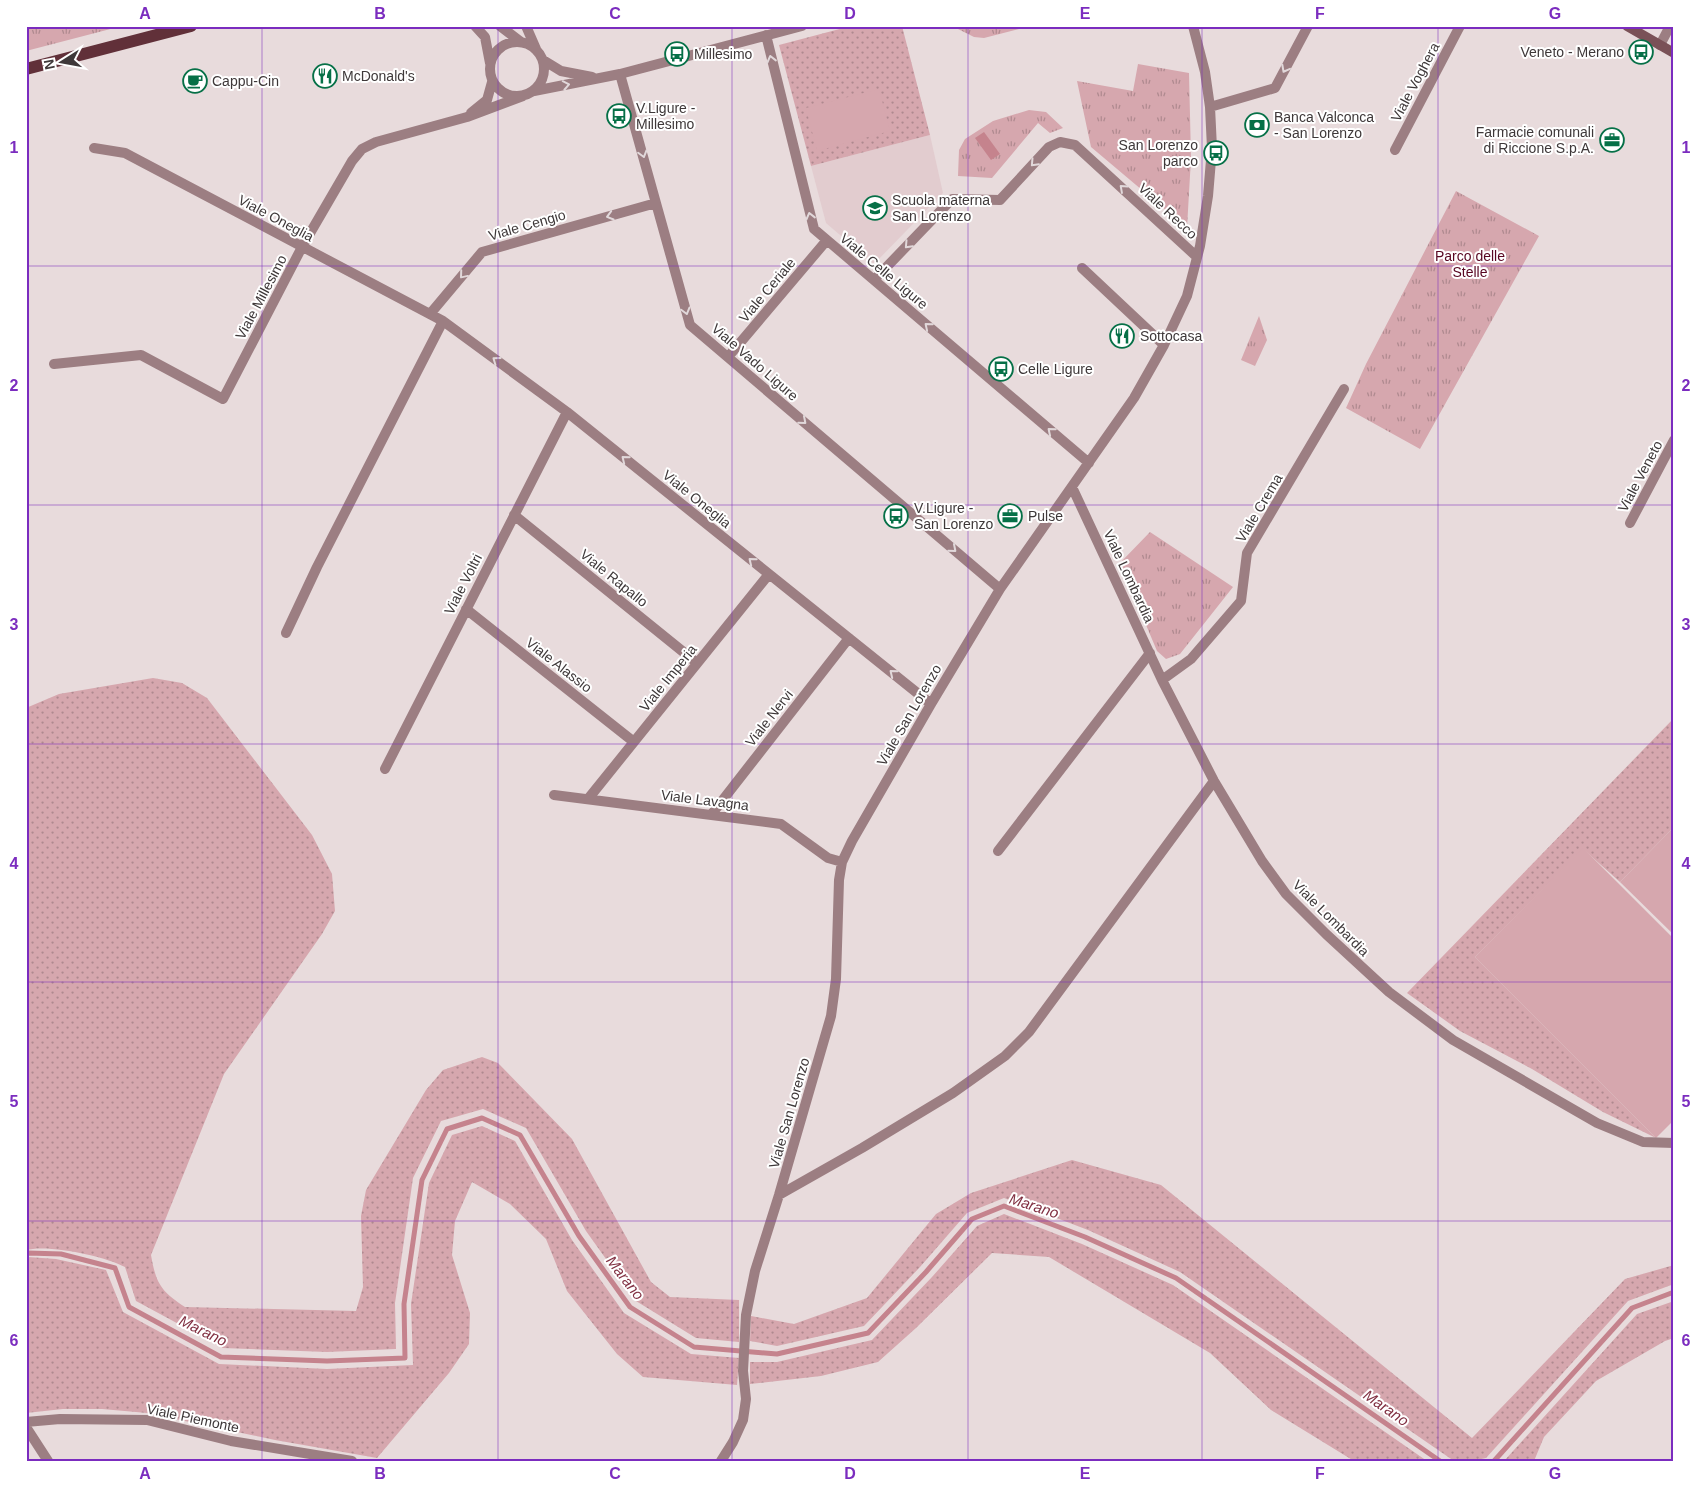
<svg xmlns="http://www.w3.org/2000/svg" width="1700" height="1487" viewBox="0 0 1700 1487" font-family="Helvetica,sans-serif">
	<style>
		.built { fill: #e2cccf }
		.grass { fill: url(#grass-dots) }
		.park { fill: url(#park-tufts) }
		.pitch { fill: #d6a7ae }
		.water { fill: #c5838d }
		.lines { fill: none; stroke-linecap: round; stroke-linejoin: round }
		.stream { stroke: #c5838d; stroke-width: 5 }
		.minor { stroke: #9c7e82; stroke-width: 10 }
		.secondary { stroke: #7a5157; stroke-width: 10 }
		.primary { stroke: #613039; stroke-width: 12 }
		.oneway { stroke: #e1d8da }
		.grid { fill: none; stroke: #7b2cbf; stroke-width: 1; stroke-opacity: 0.55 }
		.labels { text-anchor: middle; stroke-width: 4; stroke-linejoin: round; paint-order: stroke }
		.poi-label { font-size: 14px; fill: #3e3839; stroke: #fff; text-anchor: start }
		.street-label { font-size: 14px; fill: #3e3839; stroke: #fff }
		.park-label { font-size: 14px; fill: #580621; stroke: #fff }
		.water-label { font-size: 15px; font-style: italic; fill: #813042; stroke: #fff }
		.neatline { fill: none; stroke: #7b2cbf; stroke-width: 2 }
		.grid-label { font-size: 16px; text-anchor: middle; font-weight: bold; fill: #7b2cbf }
	</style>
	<defs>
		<pattern id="grass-dots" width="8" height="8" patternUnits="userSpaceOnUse" patternTransform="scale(1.25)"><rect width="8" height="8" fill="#d6a7ae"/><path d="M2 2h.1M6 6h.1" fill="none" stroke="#af898f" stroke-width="1.8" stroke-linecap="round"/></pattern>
		<pattern id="park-tufts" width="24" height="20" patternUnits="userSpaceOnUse" patternTransform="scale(1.25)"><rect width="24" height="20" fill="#d6a7ae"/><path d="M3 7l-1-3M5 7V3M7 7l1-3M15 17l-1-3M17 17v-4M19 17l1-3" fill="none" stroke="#af898f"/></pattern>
	</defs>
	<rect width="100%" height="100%" fill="#e8dbdc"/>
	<!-- built -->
	<path class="built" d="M 930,135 L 943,193 L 874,264 L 826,223 L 811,166 Z"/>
	<!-- grass -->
	<path class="grass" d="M 851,26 L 902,26 L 930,135 L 811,166 L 779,45 Z
		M 153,678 L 182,683 L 207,698 L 312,835 L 332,874 L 335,911 L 322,934 L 224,1074 L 151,1255 C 156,1284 161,1291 185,1307 L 356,1311 L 363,1287 L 361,1216 L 366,1190 L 426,1090 L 443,1070 L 482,1057 L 498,1063 L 572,1139 L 651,1282 L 670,1297 L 739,1300 L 739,1342 L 696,1338 L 636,1301 L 586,1231 L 526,1128 L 483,1109 L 441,1121 L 413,1178 L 395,1303 L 396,1349 L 327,1352 L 223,1348 L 136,1301 L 125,1267 C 105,1256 48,1244 26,1250 L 26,708 L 59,694 Z
		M 1674,718 L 1674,827 L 1620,882 L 1583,849 L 1475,957 L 1656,1138 L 1603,1112 L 1532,1069 L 1460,1031 L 1407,993 Z
		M 482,1126 L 515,1141 L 572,1240 L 624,1313 L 691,1354 L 739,1358 L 737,1385 L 643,1377 L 617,1354 L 567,1291 L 546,1239 L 510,1204 L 472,1182 L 455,1221 L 452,1255 L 470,1313 L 469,1344 L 449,1373 L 377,1458 L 275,1440 L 147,1413 L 102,1409 L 63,1409 L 26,1413 L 26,1261 L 28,1257 L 56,1259 L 106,1270 L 123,1312 L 219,1364 L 327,1369 L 413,1365 L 411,1304 L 429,1183 L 452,1135 Z
		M 1072,1160 L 1161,1185 L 1472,1438 L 1625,1279 L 1674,1265 L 1674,1284 L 1628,1301 L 1486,1458 L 1472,1461 L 1454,1461 L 1180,1272 L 1088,1230 L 1004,1198 L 967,1213 L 920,1267 L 864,1326 L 777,1346 L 750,1341 L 751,1316 L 794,1324 L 867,1298 L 936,1214 L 971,1193 Z
		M 1004,1214 L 1082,1244 L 1173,1285 L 1427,1461 L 1354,1461 L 1271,1410 L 1210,1353 L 1049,1257 L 992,1253 L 916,1328 L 878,1362 L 821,1376 L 750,1384 L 750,1362 L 777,1362 L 872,1340 L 932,1277 L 977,1226 Z
		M 1674,1301 L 1674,1338 L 1665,1341 L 1596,1381 L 1544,1437 L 1534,1461 L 1504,1461 L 1637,1314 Z"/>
	<!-- park -->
	<path class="park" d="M 26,26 L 122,26 L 26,51 Z
		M 952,26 L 1031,26 L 984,38 L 974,37 Z
		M 1138,64 L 1189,73 L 1191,158 L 1187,228 L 1091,147 L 1077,81 L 1133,91 Z
		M 1029,110 L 1046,112 L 1063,128 L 1050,133 L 1038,123 L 992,178 L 958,176 L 959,150 L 965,139 L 993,121 Z
		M 1456,191 L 1539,236 L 1420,449 L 1346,408 L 1366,364 Z
		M 1259,316 L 1267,340 L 1255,366 L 1241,360 Z
		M 1150,532 L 1233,587 L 1180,654 L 1166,659 L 1157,651 L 1120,563 Z"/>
	<!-- pitch -->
	<path class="pitch" d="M 879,89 L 890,131 L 817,151 L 806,108 Z
		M 1674,827 L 1674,935 L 1620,882 Z
		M 1583,848 L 1674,939 L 1674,1120 L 1656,1138 L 1475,957 Z"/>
	<!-- water -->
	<path class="water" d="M 984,132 L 1000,154 L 991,160 L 975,138 Z"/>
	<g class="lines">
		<!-- stream -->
		<path class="stream" d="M 26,1255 L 28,1253 L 61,1254 L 115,1268 L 129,1307 L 221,1357 L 327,1361 L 405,1358 L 404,1304 L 422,1180 L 447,1129 L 482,1118 L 520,1135 L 579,1236 L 630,1307 L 694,1347 L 777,1354 L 868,1333 L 926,1272 L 972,1219 L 1004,1206 L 1085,1237 L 1176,1278 L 1440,1461
			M 1494,1461 L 1632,1308 L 1674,1292"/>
		<!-- minor -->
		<path class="minor" d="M 475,26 L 485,37 L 490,63
			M 500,26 L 521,42
			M 526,26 L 536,49
			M 766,35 L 814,229 L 1089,463
			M490 69a27 27 0 1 1 54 0a27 27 0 1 1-54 0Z
			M 1660,45 L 1670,26
			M 543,60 L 561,71 L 592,77
			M 620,74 L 690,325 L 1000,589
			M 534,91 L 620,74 L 802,26
			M 1210,107 L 1275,88 L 1308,26
			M 471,113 L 487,100 L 492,82
			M 94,148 L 125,153 L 443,321 L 567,412 L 931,704
			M 1395,150 L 1460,26
			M 1082,268 L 1164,345
			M 874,280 L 952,199 L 1000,200 L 1049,147 L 1060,142 L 1075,145 L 1197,257
			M 430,314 L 482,252 L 656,203
			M 728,357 L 827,240
			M 54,364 L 141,355 L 223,399 L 302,247 L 352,161 L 362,149 L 376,142 L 467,117 L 523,96
			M 1072,487 L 1162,680 L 1214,781 L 1262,861 L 1286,894 L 1326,934 L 1389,992 L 1453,1040 L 1597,1123 L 1643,1142 L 1674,1143
			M 514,515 L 697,663
			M 1630,523 L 1674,440
			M 466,609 L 634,742
			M 286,633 L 317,567 L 443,321
			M 1162,680 L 1191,659 L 1241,601 L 1247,553 L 1344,389
			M 385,769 L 567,412
			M 554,795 L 781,824 L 828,858 L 842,862
			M 588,799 L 769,574
			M 711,815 L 849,638
			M 998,851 L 1150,653
			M 779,1195 L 862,1148 L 953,1093 L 1005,1056 L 1029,1032 L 1214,781
			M 26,1422 L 60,1419 L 147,1420 L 231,1441 L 352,1461
			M 26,1427 L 48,1461
			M 721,1461 L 733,1442 L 743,1420 L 746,1399 L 743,1371 L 746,1315 L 755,1271 L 779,1195 L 831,1016 L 836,979 L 839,880 L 842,862 L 852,841 L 931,704 L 1000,589 L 1134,398 L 1164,345 L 1187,296 L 1200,246 L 1208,196 L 1212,148 L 1210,107 L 1205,72 L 1193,26"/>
		<!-- secondary -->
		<path class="secondary" d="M 1627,26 L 1674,53"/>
		<!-- primary -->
		<path class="primary" d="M 26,69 L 191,26"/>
	</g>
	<!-- one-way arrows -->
	<defs><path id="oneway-chevron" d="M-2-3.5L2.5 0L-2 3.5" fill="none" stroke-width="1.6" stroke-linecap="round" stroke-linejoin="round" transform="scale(1.25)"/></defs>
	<g class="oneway">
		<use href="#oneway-chevron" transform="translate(771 59) rotate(-104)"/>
		<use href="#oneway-chevron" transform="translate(1285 69) rotate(118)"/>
		<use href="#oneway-chevron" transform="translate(566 85) rotate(-11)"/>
		<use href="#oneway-chevron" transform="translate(643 154) rotate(74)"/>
		<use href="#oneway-chevron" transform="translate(1034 163) rotate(133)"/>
		<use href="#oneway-chevron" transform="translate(1123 188) rotate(-138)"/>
		<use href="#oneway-chevron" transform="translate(610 216) rotate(164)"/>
		<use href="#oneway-chevron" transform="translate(810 216) rotate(-104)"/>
		<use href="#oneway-chevron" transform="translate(908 245) rotate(133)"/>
		<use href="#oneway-chevron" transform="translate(463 275) rotate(130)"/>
		<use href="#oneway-chevron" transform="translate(686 311) rotate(75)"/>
		<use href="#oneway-chevron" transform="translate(928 326) rotate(-140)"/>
		<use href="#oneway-chevron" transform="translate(496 360) rotate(-144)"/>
		<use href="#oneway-chevron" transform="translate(803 421) rotate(41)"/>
		<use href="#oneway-chevron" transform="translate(1051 431) rotate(-140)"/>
		<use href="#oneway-chevron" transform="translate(625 459) rotate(-141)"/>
		<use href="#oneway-chevron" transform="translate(953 549) rotate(41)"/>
		<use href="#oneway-chevron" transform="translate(752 561) rotate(-141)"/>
		<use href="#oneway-chevron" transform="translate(893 673) rotate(-141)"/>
	</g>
	<!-- grid -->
	<path class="grid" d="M 262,26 L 262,1461M 498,26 L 498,1461M 732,26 L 732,1461M 968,26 L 968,1461M 1202,26 L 1202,1461M 1438,26 L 1438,1461M 26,266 L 1674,266M 26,505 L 1674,505M 26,744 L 1674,744M 26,982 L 1674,982M 26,1221 L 1674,1221"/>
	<!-- icons -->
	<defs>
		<g id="bus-ring" transform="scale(1.25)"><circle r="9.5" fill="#fff" stroke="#067047" stroke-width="1.5"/><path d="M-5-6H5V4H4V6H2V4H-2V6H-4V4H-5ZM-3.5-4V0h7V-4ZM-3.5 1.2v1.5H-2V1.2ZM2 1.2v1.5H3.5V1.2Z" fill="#067047"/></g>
		<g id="restaurant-ring" transform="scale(1.25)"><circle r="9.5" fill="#fff" stroke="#067047" stroke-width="1.5"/><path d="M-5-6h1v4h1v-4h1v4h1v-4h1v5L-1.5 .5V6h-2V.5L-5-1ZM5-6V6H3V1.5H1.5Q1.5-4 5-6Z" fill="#067047"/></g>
		<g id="cafe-ring" transform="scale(1.25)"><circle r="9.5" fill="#fff" stroke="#067047" stroke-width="1.5"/><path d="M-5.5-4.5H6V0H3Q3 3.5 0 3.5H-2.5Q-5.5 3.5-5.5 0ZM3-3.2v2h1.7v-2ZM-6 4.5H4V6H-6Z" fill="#067047"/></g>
		<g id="bank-ring" transform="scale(1.25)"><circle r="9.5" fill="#fff" stroke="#067047" stroke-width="1.5"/><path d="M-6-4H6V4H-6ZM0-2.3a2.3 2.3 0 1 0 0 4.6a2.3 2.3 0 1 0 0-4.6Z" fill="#067047"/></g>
		<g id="office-ring" transform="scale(1.25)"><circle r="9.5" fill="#fff" stroke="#067047" stroke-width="1.5"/><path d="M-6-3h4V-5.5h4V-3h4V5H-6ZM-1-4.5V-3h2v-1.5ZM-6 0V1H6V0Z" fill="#067047"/></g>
		<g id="school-ring" transform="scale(1.25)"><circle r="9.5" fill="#fff" stroke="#067047" stroke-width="1.5"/><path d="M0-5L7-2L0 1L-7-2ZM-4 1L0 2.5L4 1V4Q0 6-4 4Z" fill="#067047"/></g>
	</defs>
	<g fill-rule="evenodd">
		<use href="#bus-ring" x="1641" y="52"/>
		<use href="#bus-ring" x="677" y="54"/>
		<use href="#restaurant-ring" x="325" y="76"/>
		<use href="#cafe-ring" x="195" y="81"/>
		<use href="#bus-ring" x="619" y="116"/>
		<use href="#bank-ring" x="1257" y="125"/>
		<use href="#office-ring" x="1612" y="140"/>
		<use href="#bus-ring" x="1216" y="153"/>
		<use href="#school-ring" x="875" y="208"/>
		<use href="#restaurant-ring" x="1122" y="336"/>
		<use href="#bus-ring" x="1001" y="369"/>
		<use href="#bus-ring" x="896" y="516"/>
		<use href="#office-ring" x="1010" y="516"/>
	</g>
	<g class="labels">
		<!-- poi labels -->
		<g class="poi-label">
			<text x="1624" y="57" text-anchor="end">Veneto - Merano</text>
			<text x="694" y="59">Millesimo</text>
			<text x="342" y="81">McDonald's</text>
			<text x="212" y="86">Cappu-Cin</text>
			<text x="636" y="113">V.Ligure -<tspan x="636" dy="16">Millesimo</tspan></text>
			<text x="1274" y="122">Banca Valconca<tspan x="1274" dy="16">- San Lorenzo</tspan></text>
			<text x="1594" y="137" text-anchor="end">Farmacie comunali<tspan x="1594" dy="16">di Riccione S.p.A.</tspan></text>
			<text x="1198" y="150" text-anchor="end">San Lorenzo<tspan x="1198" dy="16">parco</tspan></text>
			<text x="892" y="205">Scuola materna<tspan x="892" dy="16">San Lorenzo</tspan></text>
			<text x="1140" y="341">Sottocasa</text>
			<text x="1018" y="374">Celle Ligure</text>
			<text x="914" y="513">V.Ligure -<tspan x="914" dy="16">San Lorenzo</tspan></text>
			<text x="1028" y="521">Pulse</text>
		</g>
		<!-- street labels -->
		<g class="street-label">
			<text transform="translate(1415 82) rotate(-62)" y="5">Viale Voghera</text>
			<text transform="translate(1168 211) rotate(43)" y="5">Viale Recco</text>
			<text transform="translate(276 218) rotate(28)" y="5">Viale Oneglia</text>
			<text transform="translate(527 225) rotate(-16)" y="5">Viale Cengio</text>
			<text transform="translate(884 271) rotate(40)" y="5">Viale Celle Ligure</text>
			<text transform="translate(767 290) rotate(-50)" y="5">Viale Ceriale</text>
			<text transform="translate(261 297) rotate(-62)" y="5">Viale Millesimo</text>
			<text transform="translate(755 362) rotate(41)" y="5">Viale Vado Ligure</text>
			<text transform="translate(1640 476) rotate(-62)" y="5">Viale Veneto</text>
			<text transform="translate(697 499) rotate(39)" y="5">Viale Oneglia</text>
			<text transform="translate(1259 508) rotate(-59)" y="5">Viale Crema</text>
			<text transform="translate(1129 576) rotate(65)" y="5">Viale Lombardia</text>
			<text transform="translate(614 578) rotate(39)" y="5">Viale Rapallo</text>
			<text transform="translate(463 584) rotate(-63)" y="5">Viale Voltri</text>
			<text transform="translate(559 665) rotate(38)" y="5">Viale Alassio</text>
			<text transform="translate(668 678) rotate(-51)" y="5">Viale Imperia</text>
			<text transform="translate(909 715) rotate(-60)" y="5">Viale San Lorenzo</text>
			<text transform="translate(769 718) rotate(-52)" y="5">Viale Nervi</text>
			<text transform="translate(705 800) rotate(7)" y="5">Viale Lavagna</text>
			<text transform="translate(1331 918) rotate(45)" y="5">Viale Lombardia</text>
			<text transform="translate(789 1113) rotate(-74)" y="5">Viale San Lorenzo</text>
			<text transform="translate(193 1418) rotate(12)" y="5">Viale Piemonte</text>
		</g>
		<!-- park labels -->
		<g class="park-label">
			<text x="1470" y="261">Parco delle<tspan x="1470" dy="16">Stelle</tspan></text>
		</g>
		<!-- water labels -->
		<g class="water-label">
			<text transform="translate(1034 1206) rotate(18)" y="5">Marano</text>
			<text transform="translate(625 1278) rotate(52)" y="5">Marano</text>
			<text transform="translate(203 1331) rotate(26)" y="5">Marano</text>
			<text transform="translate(1386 1408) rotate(35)" y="5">Marano</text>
		</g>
	</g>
	<!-- border -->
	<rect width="1700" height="1487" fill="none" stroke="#ffffff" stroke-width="55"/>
	<!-- north arrow -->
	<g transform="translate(62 62) rotate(259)" stroke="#ffffff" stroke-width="4" paint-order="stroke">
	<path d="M0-4L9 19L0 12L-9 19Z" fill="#3e3839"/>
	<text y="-8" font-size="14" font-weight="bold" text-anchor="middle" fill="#3e3839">N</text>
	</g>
	<rect x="28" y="28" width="1644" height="1432" class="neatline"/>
	<g class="grid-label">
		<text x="145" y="19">A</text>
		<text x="380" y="19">B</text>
		<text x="615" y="19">C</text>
		<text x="850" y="19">D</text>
		<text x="1085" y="19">E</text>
		<text x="1320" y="19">F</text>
		<text x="1555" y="19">G</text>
		<text x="14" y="153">1</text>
		<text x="1686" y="153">1</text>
		<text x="14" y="391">2</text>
		<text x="1686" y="391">2</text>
		<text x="14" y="630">3</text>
		<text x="1686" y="630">3</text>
		<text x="14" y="869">4</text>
		<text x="1686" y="869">4</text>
		<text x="14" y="1107">5</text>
		<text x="1686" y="1107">5</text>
		<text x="14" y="1346">6</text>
		<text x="1686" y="1346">6</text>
		<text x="145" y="1479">A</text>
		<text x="380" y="1479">B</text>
		<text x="615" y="1479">C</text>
		<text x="850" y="1479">D</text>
		<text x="1085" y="1479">E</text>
		<text x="1320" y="1479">F</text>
		<text x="1555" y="1479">G</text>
	</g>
</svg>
